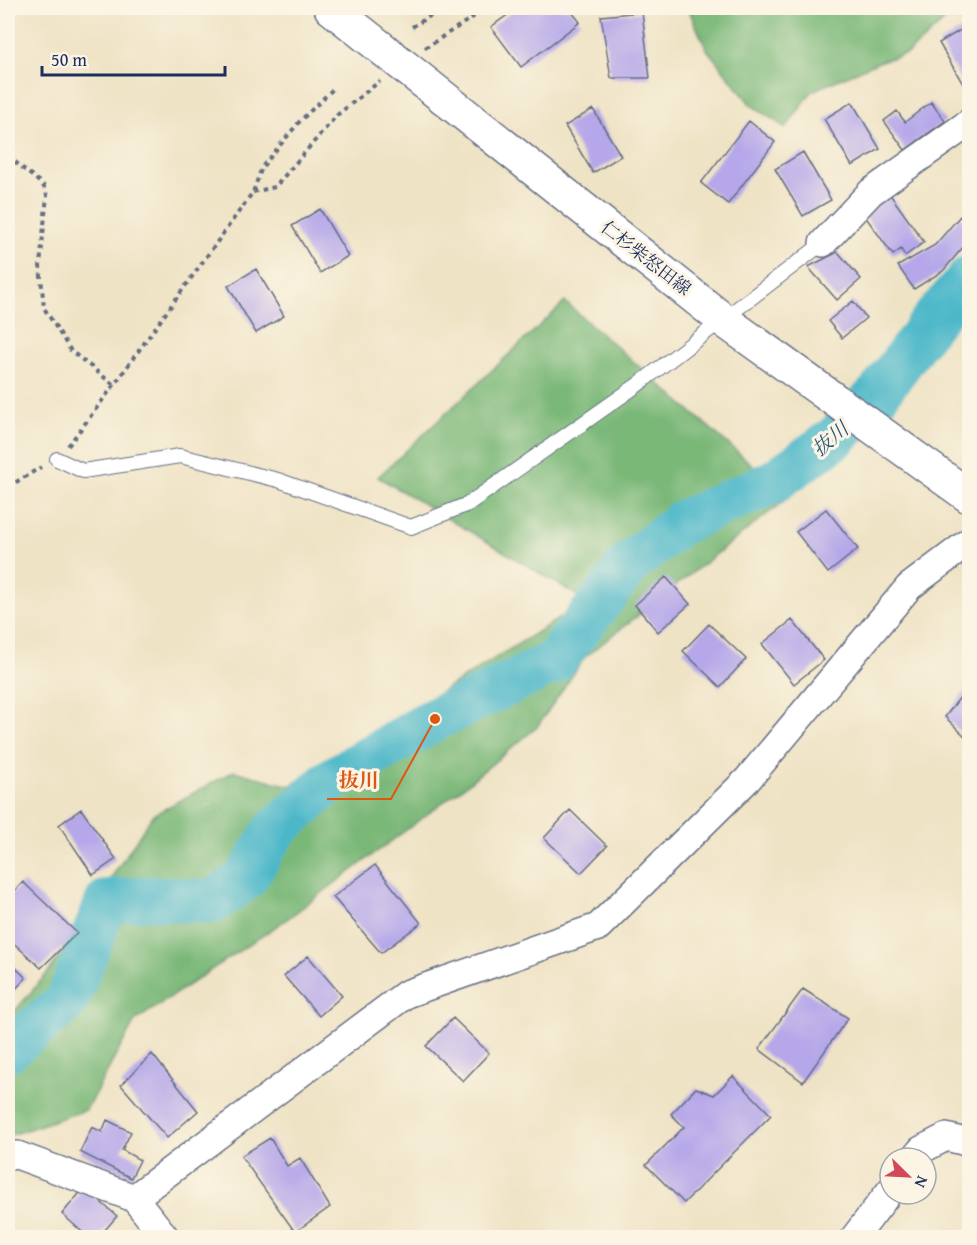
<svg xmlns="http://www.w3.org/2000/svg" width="977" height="1245" viewBox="0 0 977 1245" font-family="'Gentium Book Plus','Noto Serif JP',serif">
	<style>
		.forest { fill: #7ab878; stroke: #4a746b; stroke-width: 1.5 }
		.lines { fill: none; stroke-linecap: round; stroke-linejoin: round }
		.river { stroke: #4cb7c9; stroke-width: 44 }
		.building { fill: #b5a7e9 }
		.service-casing { stroke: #656e82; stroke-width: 16 }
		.minor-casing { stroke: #656e82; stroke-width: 30 }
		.secondary-casing { stroke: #656e82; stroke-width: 36 }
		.path { stroke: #656e82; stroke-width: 4; stroke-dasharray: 4.5 4.5; stroke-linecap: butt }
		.service { stroke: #fff; stroke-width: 14 }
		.minor { stroke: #fff; stroke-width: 27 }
		.secondary { stroke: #fff; stroke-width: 33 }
		.labels { text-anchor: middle; stroke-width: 6; stroke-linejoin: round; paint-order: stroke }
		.street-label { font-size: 18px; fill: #1b2f5e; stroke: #fcf5e5 }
		.water-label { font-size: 20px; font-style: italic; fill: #2a587e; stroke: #fcf5e5 }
		.leader { fill: none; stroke: #de5710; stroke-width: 2 }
		.callout-dot { fill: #de5710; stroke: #fcf5e5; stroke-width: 2 }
		.callout-label { font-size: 20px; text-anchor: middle; font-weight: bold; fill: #de5710; stroke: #fcf5e5; stroke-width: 6; stroke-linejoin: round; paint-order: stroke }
	</style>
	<rect width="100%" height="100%" fill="#fcf5e5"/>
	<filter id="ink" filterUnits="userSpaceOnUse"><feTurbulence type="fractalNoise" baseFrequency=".0167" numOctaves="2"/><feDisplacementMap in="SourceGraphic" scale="12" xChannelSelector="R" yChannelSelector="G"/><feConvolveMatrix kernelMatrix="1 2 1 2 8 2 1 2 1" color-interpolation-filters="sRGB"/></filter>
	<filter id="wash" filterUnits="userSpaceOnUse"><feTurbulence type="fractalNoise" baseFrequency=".008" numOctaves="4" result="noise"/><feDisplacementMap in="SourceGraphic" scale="24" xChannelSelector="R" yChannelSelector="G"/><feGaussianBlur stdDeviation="1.35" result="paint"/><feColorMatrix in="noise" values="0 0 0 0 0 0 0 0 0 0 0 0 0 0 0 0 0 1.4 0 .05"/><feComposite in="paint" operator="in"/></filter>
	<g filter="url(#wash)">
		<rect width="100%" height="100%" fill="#efe3c5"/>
		<!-- forest -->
		<path class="forest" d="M 688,8 L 969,8 L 970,18 L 946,20 L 908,53 L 881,61 L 812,91 L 786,128 L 751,105 L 706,48 Z
			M 565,302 L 789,497 L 585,657 L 537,727 L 465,786 L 287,919 L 135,1021 L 86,1110 L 8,1136 L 8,1019 L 50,970 L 153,815 L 234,771 L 290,786 L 587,601 L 378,477 Z"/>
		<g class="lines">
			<!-- river -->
			<path class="river" d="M 8,1050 L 67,1001 L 107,901 L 148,898 L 213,902 L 246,878 L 275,830 L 331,780 L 435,719 L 554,662 L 631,562 L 682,522 L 773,482 L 835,438 L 878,394 L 932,321 L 970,277"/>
		</g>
		<g id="blocks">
			<!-- building -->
			<path class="building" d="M 517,8 L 569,8 L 580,22 L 521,67 L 491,27 Z
				M 642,12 L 650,78 L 611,78 L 601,16 Z
				M 967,26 L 970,31 L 970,89 L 967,91 L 939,43 Z
				M 852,102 L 880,149 L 852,166 L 824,119 Z
				M 931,102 L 945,121 L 905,150 L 884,121 L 897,111 L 905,122 Z
				M 593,109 L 621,156 L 593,173 L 565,126 Z
				M 749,121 L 775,142 L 728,204 L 701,183 Z
				M 803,152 L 831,200 L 803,216 L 775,169 Z
				M 889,193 L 924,242 L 905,256 L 901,249 L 893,255 L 862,212 Z
				M 320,209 L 348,256 L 320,273 L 292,226 Z
				M 960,216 L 970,226 L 970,239 L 943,271 L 914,289 L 898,266 L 935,245 Z
				M 838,252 L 861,279 L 837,300 L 808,267 Z
				M 256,269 L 284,316 L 256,333 L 228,286 Z
				M 853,301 L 866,318 L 842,338 L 828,321 Z
				M 826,509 L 858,549 L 828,573 L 796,532 Z
				M 666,577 L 690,604 L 658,632 L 635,605 Z
				M 792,620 L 824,660 L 794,684 L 762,644 Z
				M 709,624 L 746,659 L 720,687 L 683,651 Z
				M 970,684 L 970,741 L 945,717 Z
				M 81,809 L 116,859 L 93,875 L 59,825 Z
				M 570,810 L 607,846 L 581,873 L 544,838 Z
				M 375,865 L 421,923 L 381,953 L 333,897 Z
				M 23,882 L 77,933 L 41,968 L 8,938 L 8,898 Z
				M 308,956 L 342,996 L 319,1016 L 284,976 Z
				M 8,960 L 26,978 L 8,997 Z
				M 803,989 L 848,1018 L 803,1082 L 759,1049 Z
				M 453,1018 L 489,1053 L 463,1081 L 426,1046 Z
				M 152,1054 L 198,1111 L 167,1138 L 121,1085 Z
				M 733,1076 L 771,1115 L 684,1203 L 646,1165 L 684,1127 L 671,1114 L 696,1088 L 714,1095 Z
				M 107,1120 L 131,1132 L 122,1150 L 140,1160 L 131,1178 L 80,1152 L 92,1127 L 102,1132 Z
				M 270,1138 L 287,1166 L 300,1158 L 330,1207 L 295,1232 L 241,1156 Z
				M 84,1188 L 117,1216 L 98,1238 L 89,1238 L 62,1214 Z"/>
		</g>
	</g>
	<g filter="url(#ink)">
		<use href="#blocks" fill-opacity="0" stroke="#656e82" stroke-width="1.5"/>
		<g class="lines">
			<!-- service casing -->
			<g class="service-casing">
				<path id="service" d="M 57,459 L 83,471 L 180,456 L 278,480 L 411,527 L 468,504 L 636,386 L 823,243"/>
			</g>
			<!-- minor casing -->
			<g class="minor-casing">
				<path id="minor" d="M 823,243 L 871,192 L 970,122
					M 8,1156 L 17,1155 L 134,1198 L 166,1238
					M 915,1158 L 921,1150 L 946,1137 L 970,1143
					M 134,1198 L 406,994 L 598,927 L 748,779 L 909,587 L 970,541
					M 854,1238 L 890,1191"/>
			</g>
			<!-- secondary casing -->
			<g class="secondary-casing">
				<path id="secondary" d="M 331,8 L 722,319 L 970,497"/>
			</g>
			<!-- path -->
			<path class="path" d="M 412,27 L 443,8
				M 425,48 L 487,8
				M 8,156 L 43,185 L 47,195 L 40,266 L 44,308 L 71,351 L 114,385
				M 253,192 L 275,187 L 337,115 L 380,81
				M 68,446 L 114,385 L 253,192 L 262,167 L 300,121 L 333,89
				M 8,487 L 41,467"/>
			<!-- service -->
			<use href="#service" class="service"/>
			<!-- minor -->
			<use href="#minor" class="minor"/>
			<!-- secondary -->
			<use href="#secondary" class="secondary"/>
		</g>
	</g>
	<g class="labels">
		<!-- street labels -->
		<g class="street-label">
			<text transform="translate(646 258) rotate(38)" y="6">仁杉柴怒田線</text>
		</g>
		<!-- water labels -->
		<g class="water-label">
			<text transform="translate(830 439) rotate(-40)" y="7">抜川</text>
		</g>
	</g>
	<!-- callouts -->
	<path class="leader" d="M435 719L391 799H327"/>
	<circle class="callout-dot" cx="435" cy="719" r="6"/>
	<g class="callout-label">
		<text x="359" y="787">抜川</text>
	</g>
	<!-- margin -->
	<rect width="977" height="1245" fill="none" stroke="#fcf5e5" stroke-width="30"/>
	<!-- north arrow -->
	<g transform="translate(908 1176) rotate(114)"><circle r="28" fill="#fcf5e5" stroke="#a2a6af" stroke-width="1.5"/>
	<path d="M0-4.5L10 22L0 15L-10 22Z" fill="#d1495b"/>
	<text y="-9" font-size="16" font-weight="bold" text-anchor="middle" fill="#1b2f5e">N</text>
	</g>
	<!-- scale -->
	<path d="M42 66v9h183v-9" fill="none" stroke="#1b2f5e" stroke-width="3"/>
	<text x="51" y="66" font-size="18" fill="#1b2f5e" stroke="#fcf5e5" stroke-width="4.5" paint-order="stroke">50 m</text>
</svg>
